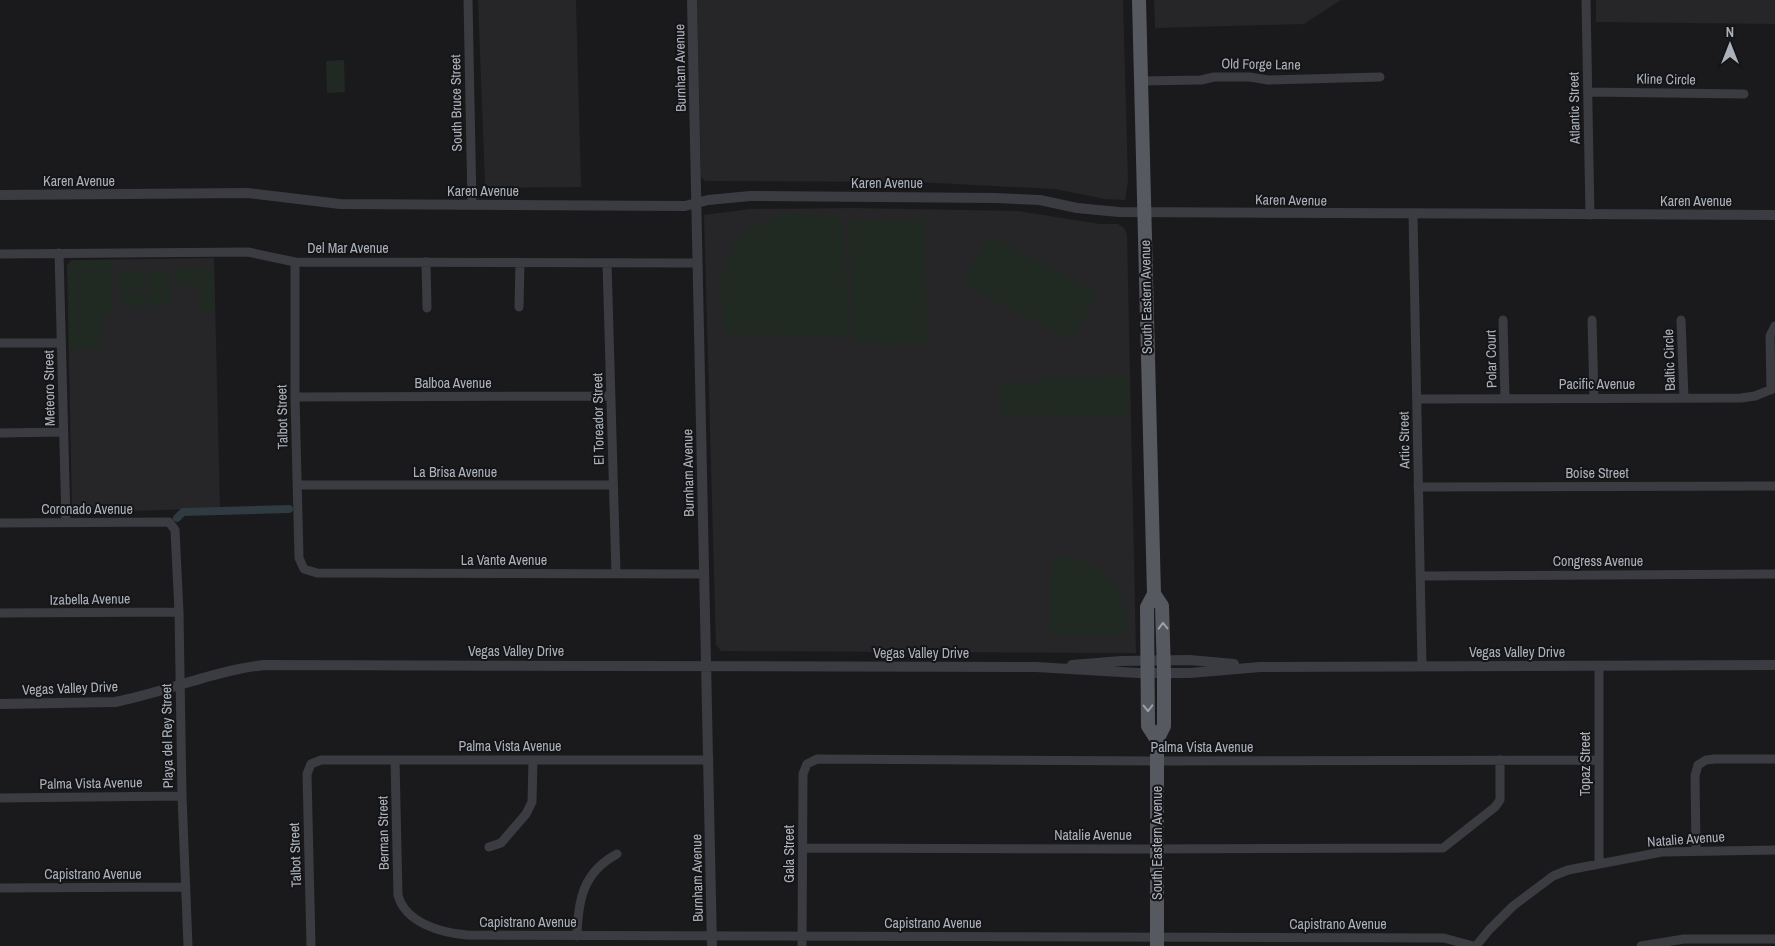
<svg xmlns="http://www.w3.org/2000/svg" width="1775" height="946" viewBox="0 0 1775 946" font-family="'Archivo Narrow',sans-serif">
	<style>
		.built { fill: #262629 }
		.green { fill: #212a22 }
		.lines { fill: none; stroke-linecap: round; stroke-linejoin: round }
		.canal { stroke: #2f3a41; stroke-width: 8 }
		.minor { stroke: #3a3c41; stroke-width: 9 }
		.tertiary { stroke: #3a3c41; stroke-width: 10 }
		.primary { stroke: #565960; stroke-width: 14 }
		.oneway { stroke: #9ba0aa }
		.labels { text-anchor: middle; stroke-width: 4; stroke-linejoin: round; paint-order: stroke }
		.street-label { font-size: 14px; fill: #acb2bc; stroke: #151517 }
	</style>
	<rect width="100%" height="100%" fill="#1a1a1c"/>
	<!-- built -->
	<path class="built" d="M 478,0 L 576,0 L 581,187 L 491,188 L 485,184 Z
		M 697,0 L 1123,0 L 1128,181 L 1125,200 L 1105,199 L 1055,189 L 916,182 L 705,181 L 701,177 Z
		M 1154,0 L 1341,0 L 1304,24 L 1155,28 Z
		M 1596,0 L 1775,0 L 1775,24 L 1596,22 Z
		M 854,208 L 1018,211 L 1100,224 L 1118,224 L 1124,228 L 1127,234 L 1136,653 L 721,651 L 716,645 L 704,215 L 750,209 Z
		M 214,258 L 220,508 L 74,513 L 72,511 L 67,265 L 71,260 Z"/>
	<!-- green -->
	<path class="green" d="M 344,60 L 345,92 L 327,93 L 326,61 Z
		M 783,213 L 842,217 L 851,332 L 843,338 L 724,334 L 720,280 L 739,235 Z
		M 848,219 L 897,221 L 924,219 L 928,341 L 926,344 L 885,345 L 867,342 L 854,342 Z
		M 989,236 L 1098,292 L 1072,341 L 963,284 Z
		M 112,260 L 112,315 L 102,316 L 102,349 L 69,349 L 68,265 L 72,261 Z
		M 213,267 L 214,312 L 200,313 L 199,286 L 176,286 L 174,268 Z
		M 119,271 L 144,271 L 144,288 L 119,288 Z
		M 146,271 L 170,271 L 170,287 L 146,288 Z
		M 171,289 L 171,306 L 146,306 L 146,290 Z
		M 119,290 L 144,290 L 144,306 L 119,306 Z
		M 1129,376 L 1128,417 L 1000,415 L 1000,382 L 1039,383 L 1039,377 Z
		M 1051,556 C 1104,559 1127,583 1127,635 L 1053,635 L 1050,631 Z"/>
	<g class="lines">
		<!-- canal -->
		<path class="canal" d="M 177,518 L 183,512 L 289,509"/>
		<!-- minor -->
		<path class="minor" d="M 468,0 L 472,205
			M 1586,0 L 1590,215
			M 1141,81 L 1201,80 L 1214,77 L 1250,77 L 1268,80 L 1380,77
			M 1588,92 L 1744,94
			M 1413,214 L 1422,666
			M 59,253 L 66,522
			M 0,254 L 248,252 L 295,262 L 696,263
			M 295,262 L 295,397 L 299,558 L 304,569 L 317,573 L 704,574
			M 426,262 L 427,308
			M 607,263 L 616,574
			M 519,307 L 520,263
			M 1503,320 L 1505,398
			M 1592,320 L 1594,398
			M 1681,320 L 1684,398
			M 0,343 L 61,343
			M 1771,390 L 1770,336 L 1775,326
			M 295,397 L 611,396
			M 1417,399 L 1741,398 L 1755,396 L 1775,388
			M 0,433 L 63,432
			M 298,485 L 613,485
			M 1418,487 L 1775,486
			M 0,523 L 169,522 L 175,530 L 179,612 L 182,796 L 188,946
			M 1420,576 L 1775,574
			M 0,613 L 179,612
			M 1599,666 L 1599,863
			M 395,760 L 398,895 C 405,923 442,933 467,935 L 1444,938 L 1473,946
			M 0,798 L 182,796
			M 489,847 L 501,843 L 526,814 L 532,802 L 533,760
			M 803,848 L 1138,849 L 1443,848 L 1495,807 L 1500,800 L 1500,760
			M 1696,850 L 1695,776 L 1698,765 L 1706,760 L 1715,759 L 1775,759
			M 0,888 L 186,887
			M 577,936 C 578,900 583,872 617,854
			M 311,946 L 307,774 L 311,764 L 321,760 L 709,760
			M 802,946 L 803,774 L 807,764 L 817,759 L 1157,761 L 1599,760
			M 1476,946 L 1489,930 L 1513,906 L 1553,876 L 1568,870 L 1662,852 L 1775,850
			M 1641,946 L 1684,939 L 1775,939"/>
		<!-- tertiary -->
		<path class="tertiary" d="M 692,0 L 712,946
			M 0,195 L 247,193 L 340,204 L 685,206 L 708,200 L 750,196 L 995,198 L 1040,200 L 1077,208 L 1119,212 L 1775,215
			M 1072,665 L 1121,661 L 1189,660 L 1234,664
			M 0,704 L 115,702 C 165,692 213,671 264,665 L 1036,667 L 1138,673 L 1190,673 L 1260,667 L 1775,665"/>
		<!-- primary -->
		<path class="primary" d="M 1139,0 L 1154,594 L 1147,607 L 1148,726 L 1157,740
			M 1154,594 L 1162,606 L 1164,673 L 1164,726 L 1157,740 L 1157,946"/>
	</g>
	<!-- one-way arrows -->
	<defs><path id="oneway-chevron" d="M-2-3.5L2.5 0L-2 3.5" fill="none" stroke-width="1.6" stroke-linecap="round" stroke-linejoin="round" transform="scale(1.25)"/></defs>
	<g class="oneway">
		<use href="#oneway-chevron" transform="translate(1163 626) rotate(-91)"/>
		<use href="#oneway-chevron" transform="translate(1148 708) rotate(89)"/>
	</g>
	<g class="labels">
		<!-- street labels -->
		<g class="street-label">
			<text transform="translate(1261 64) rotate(1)" y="5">Old Forge Lane</text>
			<text transform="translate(680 68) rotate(-91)" y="5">Burnham Avenue</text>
			<text transform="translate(1666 79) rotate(1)" y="5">Kline Circle</text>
			<text transform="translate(456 103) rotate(-91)" y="5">South Bruce Street</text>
			<text transform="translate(1574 108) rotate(-91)" y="5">Atlantic Street</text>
			<text x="79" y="186">Karen Avenue</text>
			<text x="887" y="188">Karen Avenue</text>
			<text x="483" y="196">Karen Avenue</text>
			<text transform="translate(1291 200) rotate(1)" y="5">Karen Avenue</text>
			<text x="1696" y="206">Karen Avenue</text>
			<text x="348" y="253">Del Mar Avenue</text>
			<text transform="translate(1146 297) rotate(-91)" y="5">South Eastern Avenue</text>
			<text transform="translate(1491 359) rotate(-91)" y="5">Polar Court</text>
			<text transform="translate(1669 360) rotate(-92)" y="5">Baltic Circle</text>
			<text x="453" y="388">Balboa Avenue</text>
			<text x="1597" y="389">Pacific Avenue</text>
			<text transform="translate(49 388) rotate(-91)" y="5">Meteoro Street</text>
			<text transform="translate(282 417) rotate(-91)" y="5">Talbot Street</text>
			<text transform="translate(598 419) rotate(-91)" y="5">El Toreador Street</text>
			<text transform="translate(1404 440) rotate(-91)" y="5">Artic Street</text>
			<text x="455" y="477">La Brisa Avenue</text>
			<text transform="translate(688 473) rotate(-91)" y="5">Burnham Avenue</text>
			<text x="1597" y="478">Boise Street</text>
			<text x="87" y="514">Coronado Avenue</text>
			<text x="504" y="565">La Vante Avenue</text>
			<text x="1598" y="566">Congress Avenue</text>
			<text transform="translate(90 599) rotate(-1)" y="5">Izabella Avenue</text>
			<text x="516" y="656">Vegas Valley Drive</text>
			<text x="1517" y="657">Vegas Valley Drive</text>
			<text x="921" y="658">Vegas Valley Drive</text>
			<text transform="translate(70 688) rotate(-2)" y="5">Vegas Valley Drive</text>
			<text transform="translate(167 736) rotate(-91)" y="5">Playa del Rey Street</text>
			<text x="510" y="751">Palma Vista Avenue</text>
			<text x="1202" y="752">Palma Vista Avenue</text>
			<text transform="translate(1585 764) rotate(-90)" y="5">Topaz Street</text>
			<text transform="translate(91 783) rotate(-1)" y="5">Palma Vista Avenue</text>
			<text transform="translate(383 833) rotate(-91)" y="5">Berman Street</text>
			<text x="1093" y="840">Natalie Avenue</text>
			<text transform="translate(1686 839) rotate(-4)" y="5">Natalie Avenue</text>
			<text transform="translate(1157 843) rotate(-90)" y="5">South Eastern Avenue</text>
			<text transform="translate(789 854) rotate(-90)" y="5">Gala Street</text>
			<text transform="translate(295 855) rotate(-92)" y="5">Talbot Street</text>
			<text x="93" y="879">Capistrano Avenue</text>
			<text transform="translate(697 878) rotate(-91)" y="5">Burnham Avenue</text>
			<text x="528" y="927">Capistrano Avenue</text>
			<text x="933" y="928">Capistrano Avenue</text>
			<text x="1338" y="929">Capistrano Avenue</text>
		</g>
	</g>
	<!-- north arrow -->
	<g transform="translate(1730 45)" stroke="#151517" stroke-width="4" paint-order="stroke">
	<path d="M0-4L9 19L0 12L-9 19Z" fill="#acb2bc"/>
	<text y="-8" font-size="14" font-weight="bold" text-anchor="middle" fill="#acb2bc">N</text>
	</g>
</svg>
